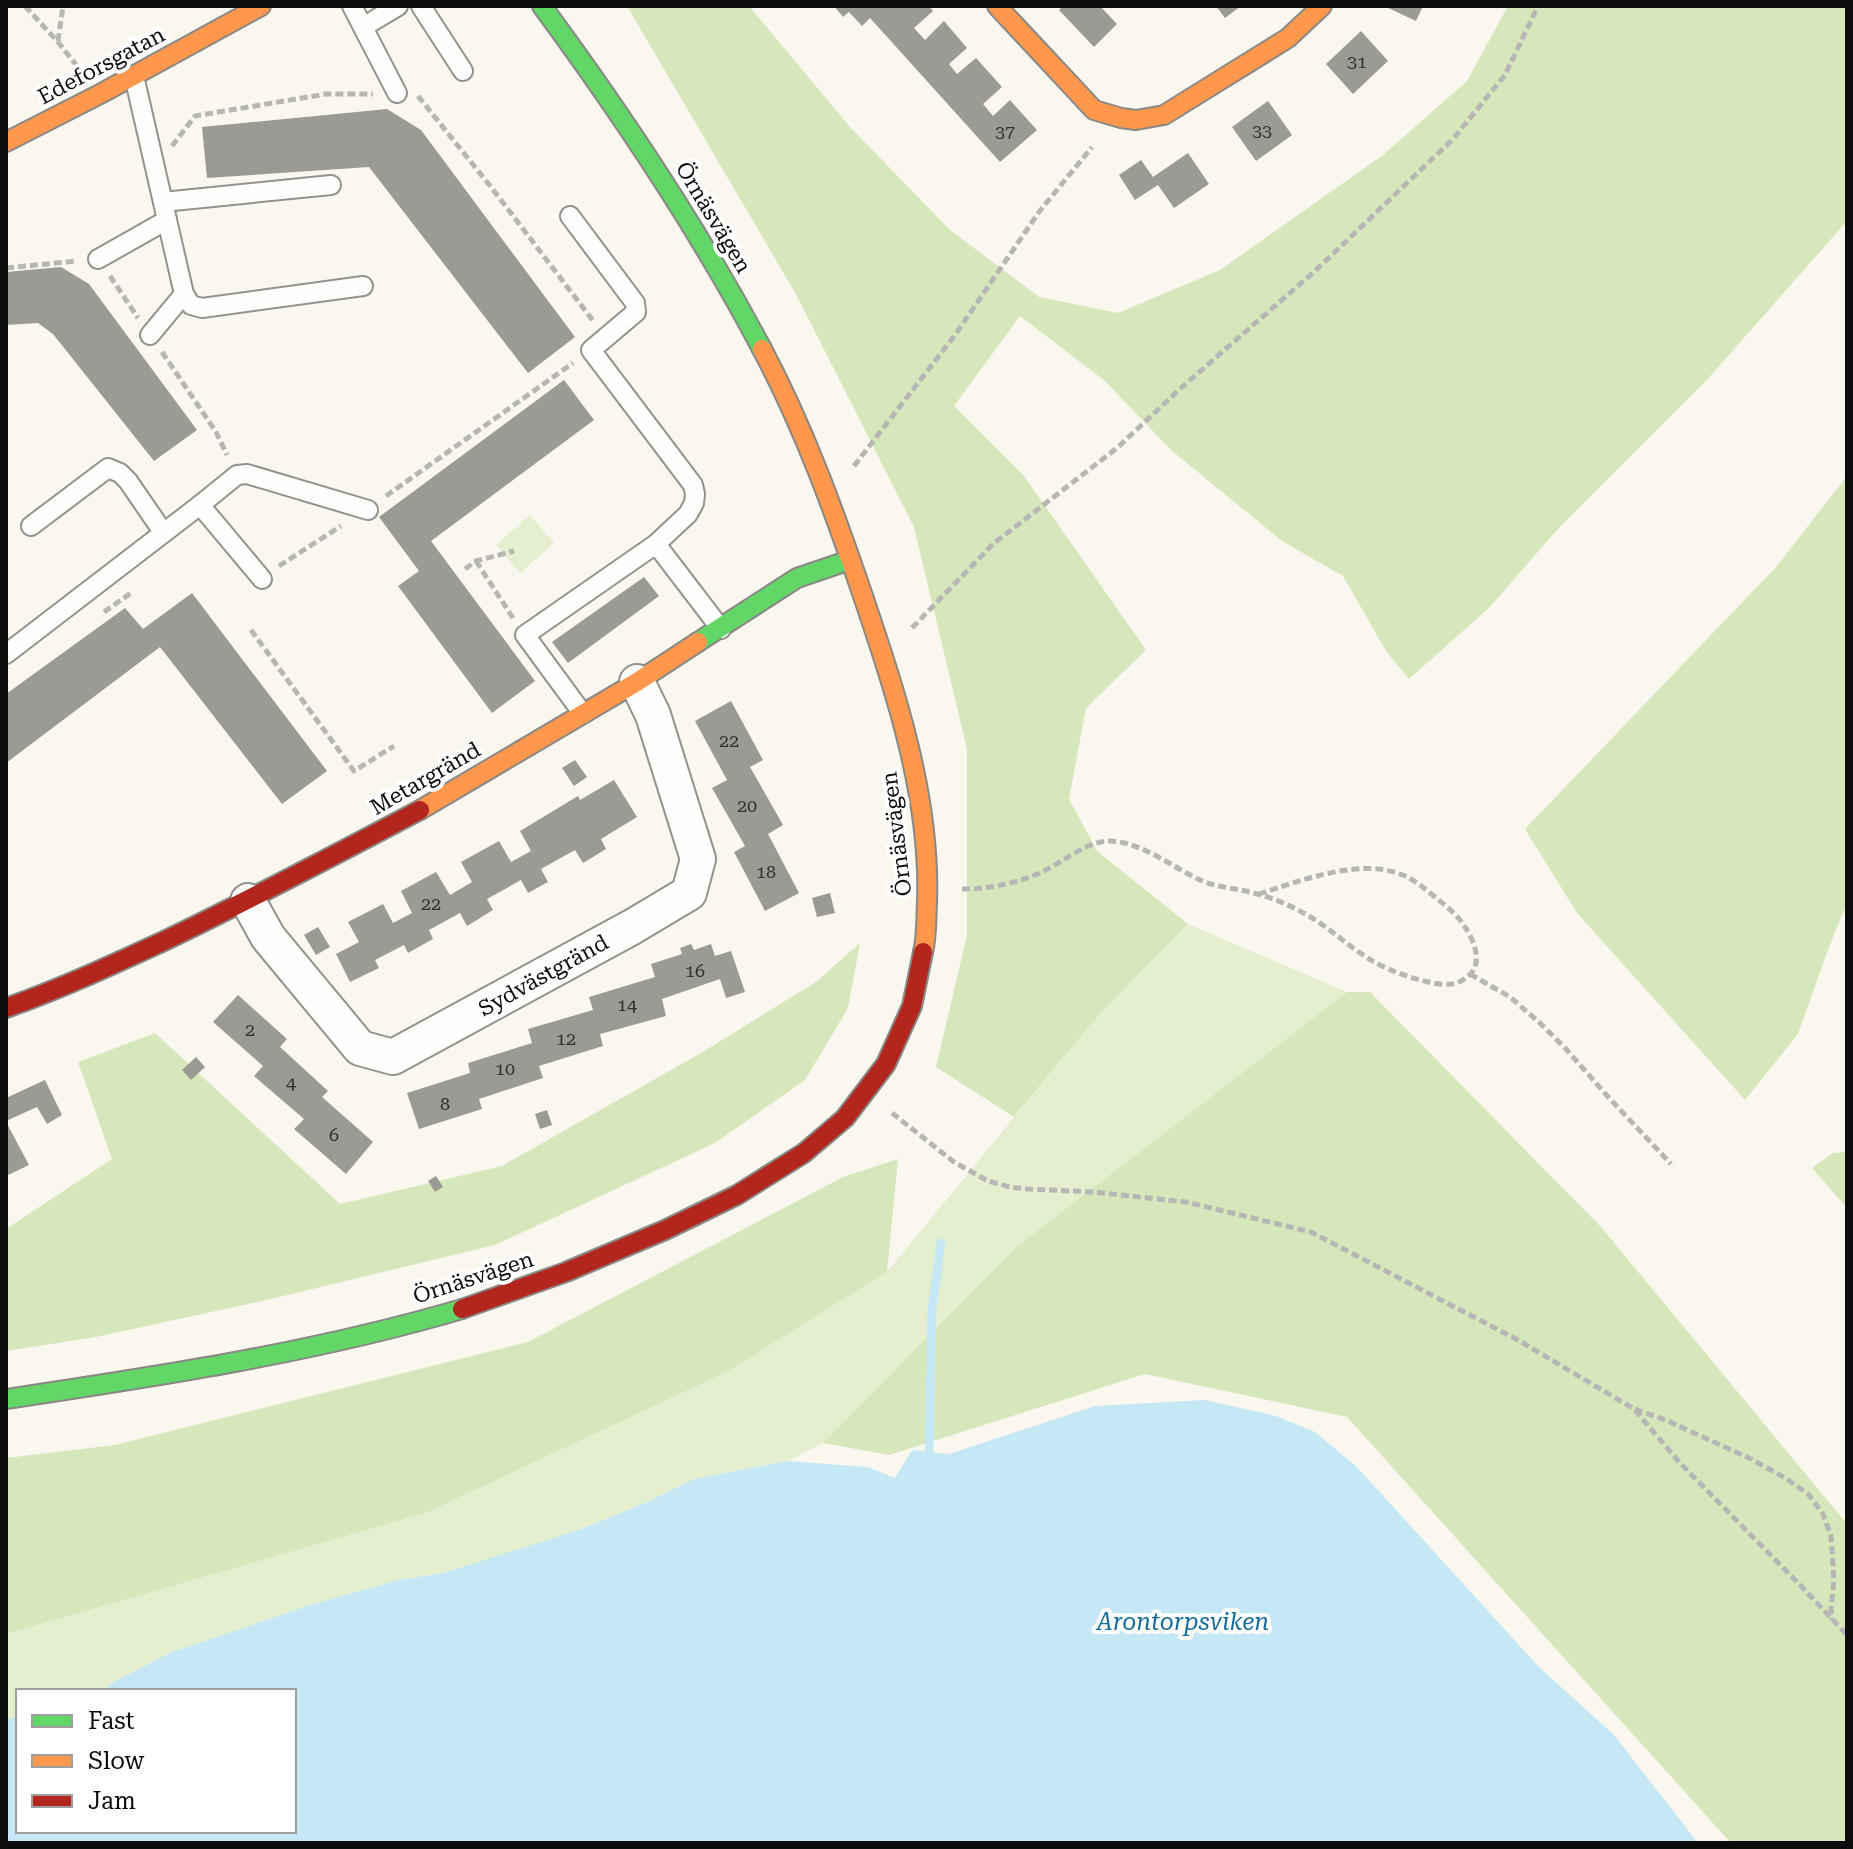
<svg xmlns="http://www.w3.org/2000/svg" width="1853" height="1849" viewBox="0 0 1853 1849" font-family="'Roboto Serif',serif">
<rect width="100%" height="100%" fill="#faf7ef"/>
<!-- green -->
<g fill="#e5efcf">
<polygon points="530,515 554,543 520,573 496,545"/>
<polygon points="1188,924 1347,992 1015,1248 823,1443 788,1461 694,1479 645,1503 581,1529 479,1563 444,1573 398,1580 310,1605 172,1652 115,1681 101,1691 18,1691 18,1717 6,1719 6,1634 426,1513 729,1371 887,1272 1096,1018"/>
</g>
<!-- forest -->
<g fill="#d6e7bc">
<polygon points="627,6 749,6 850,127 950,230 1039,297 1118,313 1220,270 1383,155 1467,81 1508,6 1847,6 1847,221 1705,382 1557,530 1489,608 1409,679 1386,651 1343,576 1282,541 1171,450 1105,381 1020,316 954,406 1024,476 1146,650 1086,708 1069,799 1097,851 1188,924 1096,1018 1014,1117 936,1067 967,935 967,749 914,527 797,296"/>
<polygon points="1847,476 1847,903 1829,947 1798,1034 1745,1100 1577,913 1525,829 1776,567"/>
<polygon points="860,943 848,1008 805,1080 715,1143 495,1245 271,1299 96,1337 6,1351 6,1229 112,1159 78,1062 155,1033 340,1204 502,1166 701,1053 816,982"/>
<polygon points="1347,992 1370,992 1601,1227 1847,1524 1847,1843 1730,1842 1347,1417 1145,1374 889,1455 823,1443 1015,1248"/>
<polygon points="1847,1152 1847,1208 1812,1168 1833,1153"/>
<polygon points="898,1159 887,1272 729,1371 426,1513 6,1634 6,1458 115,1445 528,1342 843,1177"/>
</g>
<!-- water -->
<polygon fill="#c6e8f5" points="1205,1400 1276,1416 1315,1432 1356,1466 1539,1667 1614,1735 1698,1843 6,1843 6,1719 18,1717 18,1831 294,1831 294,1691 101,1691 115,1681 172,1652 310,1605 398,1580 444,1573 581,1529 645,1503 694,1479 788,1461 868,1467 895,1478 912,1450 949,1454 1095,1406"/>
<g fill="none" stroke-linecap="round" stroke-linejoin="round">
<!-- stream -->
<polyline stroke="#c6e8f5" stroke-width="9" points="929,1452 932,1309 941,1243"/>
</g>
<!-- building -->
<g fill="#9c9a95">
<polygon points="834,6 929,6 933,11 914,28 925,40 944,21 967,48 949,64 957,74 976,58 1002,87 983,104 993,116 1010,100 1037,130 1000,162 870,18 862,26 849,12 843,17"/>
<polygon points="1063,6 1100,6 1117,24 1094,47 1059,10"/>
<polygon points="1216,6 1241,6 1225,18"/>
<polygon points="1384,6 1423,6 1416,21"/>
<polygon points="1361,31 1388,61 1353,94 1326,64"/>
<polygon points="1268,101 1292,135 1256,161 1232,127"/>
<polygon points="387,109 421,130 575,337 528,373 369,167 207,178 202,127"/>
<polygon points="1188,153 1209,184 1174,208 1158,185 1135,200 1119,175 1141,160 1153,177"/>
<polygon points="61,267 89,284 197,430 154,461 53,334 38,323 6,325 6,272"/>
<polygon points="564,380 594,420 431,541 535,681 492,713 398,586 419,571 379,517"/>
<polygon points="644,577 659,596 568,663 552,642"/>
<polygon points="192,593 327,771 282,804 160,647 6,763 6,694 125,608 143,629"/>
<polygon points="731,701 763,760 750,767 783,825 768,834 799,893 765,911 734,852 745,846 712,788 727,780 695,721"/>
<polygon points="575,760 587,777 574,786 562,768"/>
<polygon points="614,780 637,817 601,839 606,849 583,863 575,850 541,869 548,882 528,893 521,880 487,899 493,910 467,926 460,913 429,930 433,939 408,953 404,945 375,960 379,968 350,982 336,954 359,942 348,922 383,904 393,923 412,913 401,891 436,872 450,895 472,882 461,862 499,841 511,862 531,851 520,831 578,796 580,800"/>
<polygon points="830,893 835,913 817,917 812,898"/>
<polygon points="318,927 330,947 316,955 304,935"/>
<polygon points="691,944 694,950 711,944 715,956 731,951 745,992 726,998 720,979 662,999 666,1016 600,1034 603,1046 539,1066 543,1078 479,1099 482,1109 419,1129 407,1093 470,1073 468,1063 532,1043 528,1029 593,1010 589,997 655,977 651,964 682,954 680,948"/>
<polygon points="238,995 287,1039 280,1047 328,1091 322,1097 373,1142 346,1174 294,1129 304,1119 254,1076 263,1066 213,1022"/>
<polygon points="196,1057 205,1067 191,1080 182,1070"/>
<polygon points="45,1080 62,1115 47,1124 37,1107 6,1121 6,1098"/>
<polygon points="547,1110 552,1125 540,1129 535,1114"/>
<polygon points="6,1122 29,1165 6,1176"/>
<polygon points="436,1176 443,1187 435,1192 428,1181"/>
</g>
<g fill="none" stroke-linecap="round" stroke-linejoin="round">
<defs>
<g id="lane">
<polyline points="352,6 397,93"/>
<polyline points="421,6 463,71"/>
<polyline points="363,27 398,6"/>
<polyline points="134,76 184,294 191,305 202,308 363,286"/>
<polyline points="163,202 331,185"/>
<polyline points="570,216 635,303 636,312 591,350 693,485 695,494 694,503 688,514 656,544 525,635 583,714"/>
<polyline points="98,259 167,220"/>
<polyline points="150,335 184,294"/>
<polyline points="200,505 237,475 247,474 368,510"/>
<polyline points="31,526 108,468 120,473 128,481 163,532"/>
<polyline points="656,544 721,629"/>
<polyline points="6,654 200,505 262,579"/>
</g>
<polyline id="street" points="248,901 268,937 360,1048 393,1057 632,927 689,893 698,859 653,715 637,682"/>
<g id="fast">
<path d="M542,6C623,116 698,228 762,349"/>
<polyline points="698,642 797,578 850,560"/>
<path d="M6,1399C159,1376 313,1353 462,1309"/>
</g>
<g id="slow">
<polyline points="997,6 1094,110 1121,118 1136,120 1164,115 1288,38 1322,6"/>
<polyline points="6,142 102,93 261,6"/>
<path d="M762,349C804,428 834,511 863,596C896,694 931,798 927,903C926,919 927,936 923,952"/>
<polyline points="420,810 637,682 698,642"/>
</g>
<g id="jam">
<path d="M6,1008C60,989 112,965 164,941C250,900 335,855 420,810"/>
<polyline points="462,1309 566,1272 665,1230 737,1195 804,1153 845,1118 886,1064 912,1006 923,952"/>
</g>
</defs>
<!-- lane casing -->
<use href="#lane" stroke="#93928e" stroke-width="22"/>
<!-- street casing -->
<use href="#street" stroke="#93928e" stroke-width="38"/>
<!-- fast casing -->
<use href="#fast" stroke="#8a8885" stroke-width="22"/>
<!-- slow casing -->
<use href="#slow" stroke="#8a8885" stroke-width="22"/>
<!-- jam casing -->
<use href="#jam" stroke="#8a8885" stroke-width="22"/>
<!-- path -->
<g stroke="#b7b6b5" stroke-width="5" stroke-dasharray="8 4" stroke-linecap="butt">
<polyline points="25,6 58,42 77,66"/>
<polyline points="58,41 63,6"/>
<polyline points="418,96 491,187 594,322"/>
<polyline points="172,146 195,116 326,94 373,94"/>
<polyline points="6,268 77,261"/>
<polyline points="110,276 138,318"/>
<polyline points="162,352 216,432 227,455"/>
<polyline points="854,466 955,335 1039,212 1092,147"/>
<polyline points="386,496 573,363"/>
<polyline points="476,561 513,618"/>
<polyline points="279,566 341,526"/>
<polyline points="465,569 476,561 514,551"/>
<polyline points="104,612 131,593"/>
<polyline points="912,628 993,544 1117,448 1181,388 1315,271 1453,139 1505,75 1538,6"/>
<polyline points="251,630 354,771 394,746"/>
<path d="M962,889C990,889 1019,883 1044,871C1065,861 1086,841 1110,841C1141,842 1171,866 1198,879C1216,888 1238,888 1257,894C1273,898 1292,906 1307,915C1330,928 1349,947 1371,960C1388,971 1433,987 1452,984C1460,983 1467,978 1472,972C1482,959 1473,939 1465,927C1458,915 1446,906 1435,897C1424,888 1414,879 1400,874C1359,858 1299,881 1259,894"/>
<polyline points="1470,974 1510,997 1541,1024 1566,1049 1611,1100 1671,1164"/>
<polyline points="892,1113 954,1162 988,1181 1010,1187 1027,1189 1093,1192 1186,1202 1311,1232 1518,1340 1634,1409 1680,1463 1801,1586 1847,1635"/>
<polyline points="1635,1409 1668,1421 1751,1459 1787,1479 1809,1495 1823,1514 1831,1536 1834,1580 1831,1608 1832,1620"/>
</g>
<!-- lane -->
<use href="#lane" stroke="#fefefd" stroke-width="18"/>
<!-- street -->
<use href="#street" stroke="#fefefd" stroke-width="34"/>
<!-- fast -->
<use href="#fast" stroke="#63d668" stroke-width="18"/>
<!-- slow -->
<use href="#slow" stroke="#ff974d" stroke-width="18"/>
<!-- jam -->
<use href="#jam" stroke="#b3261e" stroke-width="18"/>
</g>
<g text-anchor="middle" stroke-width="8" stroke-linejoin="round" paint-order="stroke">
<!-- number labels -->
<g font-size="18" fill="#30302e">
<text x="1357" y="68">31</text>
<text x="1262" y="137">33</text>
<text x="1005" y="138">37</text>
<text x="729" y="747">22</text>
<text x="747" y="812">20</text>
<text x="766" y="878">18</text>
<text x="431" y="910">22</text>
<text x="695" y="977">16</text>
<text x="627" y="1011">14</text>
<text x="250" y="1036">2</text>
<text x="566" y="1045">12</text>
<text x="505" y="1075">10</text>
<text x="291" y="1089">4</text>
<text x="445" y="1110">8</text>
<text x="334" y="1141">6</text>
</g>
<!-- street labels -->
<g font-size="22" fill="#0c0c0c" stroke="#fff">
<text transform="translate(101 65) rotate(-28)" y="8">Edeforsgatan</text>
<text transform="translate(714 217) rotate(59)" y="8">Örnäsvägen</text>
<text transform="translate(425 778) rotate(-30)" y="8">Metargränd</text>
<text transform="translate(896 834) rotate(-97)" y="8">Örnäsvägen</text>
<text transform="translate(543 975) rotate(-29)" y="8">Sydvästgränd</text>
<text transform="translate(473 1277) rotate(-18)" y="8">Örnäsvägen</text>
</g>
<!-- water labels -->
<g font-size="24" font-style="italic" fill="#146b9e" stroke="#fff">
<text x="1183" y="1630">Arontorpsviken</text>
</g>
</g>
<!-- border -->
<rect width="1853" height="1849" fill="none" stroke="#0c0c0c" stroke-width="16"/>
<!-- legend -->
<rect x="16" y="1689" width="280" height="144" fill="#ffffff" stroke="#9e9e9e" stroke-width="2"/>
<rect x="32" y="1715" width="40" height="12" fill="#63d668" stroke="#9e9e9e" stroke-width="2"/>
<text x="88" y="1729" font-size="24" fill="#0c0c0c">Fast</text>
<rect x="32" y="1755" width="40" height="12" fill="#ff974d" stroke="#9e9e9e" stroke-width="2"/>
<text x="88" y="1769" font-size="24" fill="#0c0c0c">Slow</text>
<rect x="32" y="1795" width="40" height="12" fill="#b3261e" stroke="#9e9e9e" stroke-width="2"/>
<text x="88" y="1809" font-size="24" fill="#0c0c0c">Jam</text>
</svg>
